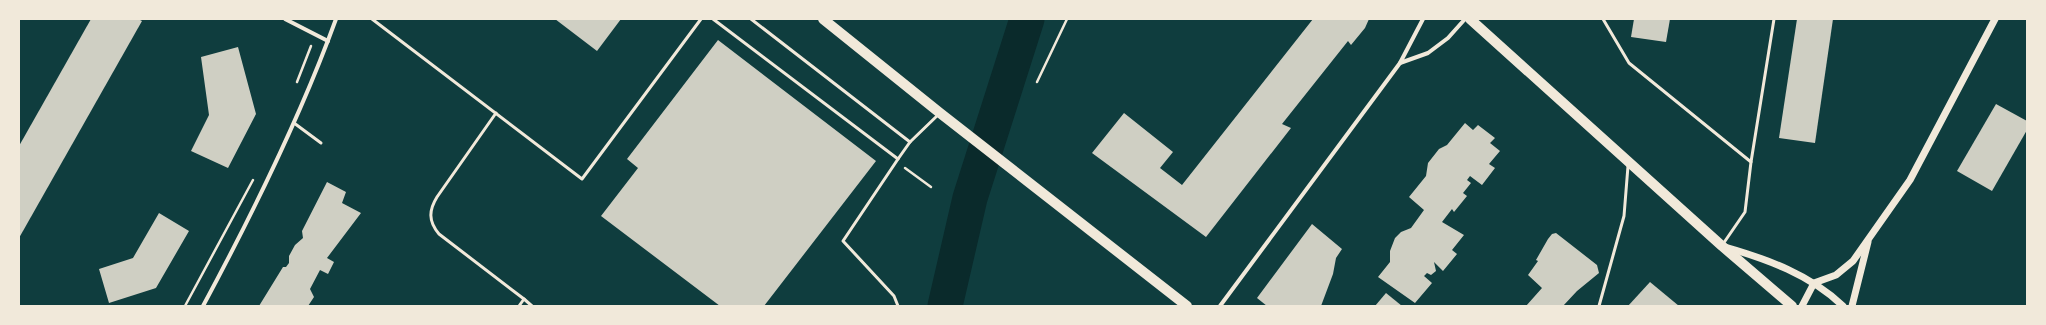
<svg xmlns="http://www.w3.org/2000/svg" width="2046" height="325" viewBox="0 0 2046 325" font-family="'Roboto Condensed',sans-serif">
<rect width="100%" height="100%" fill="#0f3d3e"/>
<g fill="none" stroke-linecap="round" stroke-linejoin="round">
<!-- river -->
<polyline stroke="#0a2a2b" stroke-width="35" points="945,306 970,198 1027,19"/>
</g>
<!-- building -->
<g fill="#cfcfc3">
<polygon points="91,19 138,19 142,21 19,238 19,146"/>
<polygon points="555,19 621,19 597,51"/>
<polygon points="1313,19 1369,19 1365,28 1351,45 1348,41 1282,124 1291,128 1206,237 1092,153 1124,113 1173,152 1160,168 1182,185"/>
<polygon points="1634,19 1670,19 1666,42 1631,37"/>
<polygon points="1797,19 1833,19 1815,143 1779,138"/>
<polygon points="718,40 876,161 764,306 720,306 601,216 638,168 627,159"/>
<polygon points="238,47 256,114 228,168 191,151 209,115 201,57"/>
<polygon points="1996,104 2027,121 2027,130 1992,191 1957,171"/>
<polygon points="1465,123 1473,130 1478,125 1495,138 1490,143 1500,151 1489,164 1495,168 1482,185 1470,176 1467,180 1471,183 1463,193 1467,196 1454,212 1452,209 1442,222 1464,235 1452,250 1457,254 1443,271 1434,262 1436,271 1431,275 1427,273 1424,276 1432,283 1415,303 1378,277 1390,262 1390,251 1395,238 1401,232 1411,228 1424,210 1409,197 1426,176 1428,163 1439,149 1447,145"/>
<polygon points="327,182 346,192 342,203 361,213 327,258 334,262 328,274 320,270 310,289 314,297 308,306 259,306 283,267 286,267 289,263 289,256 295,245 303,238 302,231"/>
<polygon points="159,213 189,231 156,288 109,303 99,269 133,258"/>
<polygon points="1312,224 1342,249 1336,258 1333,274 1321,306 1267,306 1257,298"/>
<polygon points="1556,233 1597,265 1599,273 1577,291 1563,306 1526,306 1542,288 1528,275 1538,261 1536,260 1548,239 1552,234"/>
<polygon points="1650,282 1679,306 1628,306"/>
<polygon points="1386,293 1402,306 1375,306"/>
</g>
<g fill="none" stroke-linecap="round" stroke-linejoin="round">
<!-- path -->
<g stroke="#f1e9da" stroke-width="2.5">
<polyline points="297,82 311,46"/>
<polyline points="1037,82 1067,19"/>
<polyline points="905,168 931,187"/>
<polyline points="185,306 253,180"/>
</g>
<!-- service -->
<g stroke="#f1e9da" stroke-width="3">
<polyline points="372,19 582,179 701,19"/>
<polyline points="713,19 898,159 843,241 894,296 898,306"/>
<polyline points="751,19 910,142"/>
<polyline points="1603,19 1629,63 1751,162 1745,212 1723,244"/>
<path d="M496,113L437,197C429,210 428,221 439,234L524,299"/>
<polyline points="294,123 321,143"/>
<polyline points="898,159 910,142 939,114"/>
<polyline points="1751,162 1774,19"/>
<polyline points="519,306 524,299 532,306"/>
<polyline points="1599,306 1624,216 1628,166"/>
</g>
<!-- minor -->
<g stroke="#f1e9da" stroke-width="4">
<polyline points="285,19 328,41"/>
<polyline points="1400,63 1428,53 1448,38 1465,19"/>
<path d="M203,306C253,213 300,118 336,19"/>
<polyline points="1220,306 1400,63 1423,19"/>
</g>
<!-- tertiary -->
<g stroke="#f1e9da" stroke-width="7">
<path d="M1725,247C1767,259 1811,275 1843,306"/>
<polyline points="1802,306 1814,283 1836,275 1853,261 1910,180 1995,19"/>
<polyline points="1852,306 1868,242"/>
</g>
<!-- primary -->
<g stroke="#f1e9da" stroke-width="10">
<polyline points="823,19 940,113 1187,306"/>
<polyline points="1470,19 1722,246 1792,306"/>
</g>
</g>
<!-- border -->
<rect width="2046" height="325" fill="none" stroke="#f1e9da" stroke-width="40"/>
</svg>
